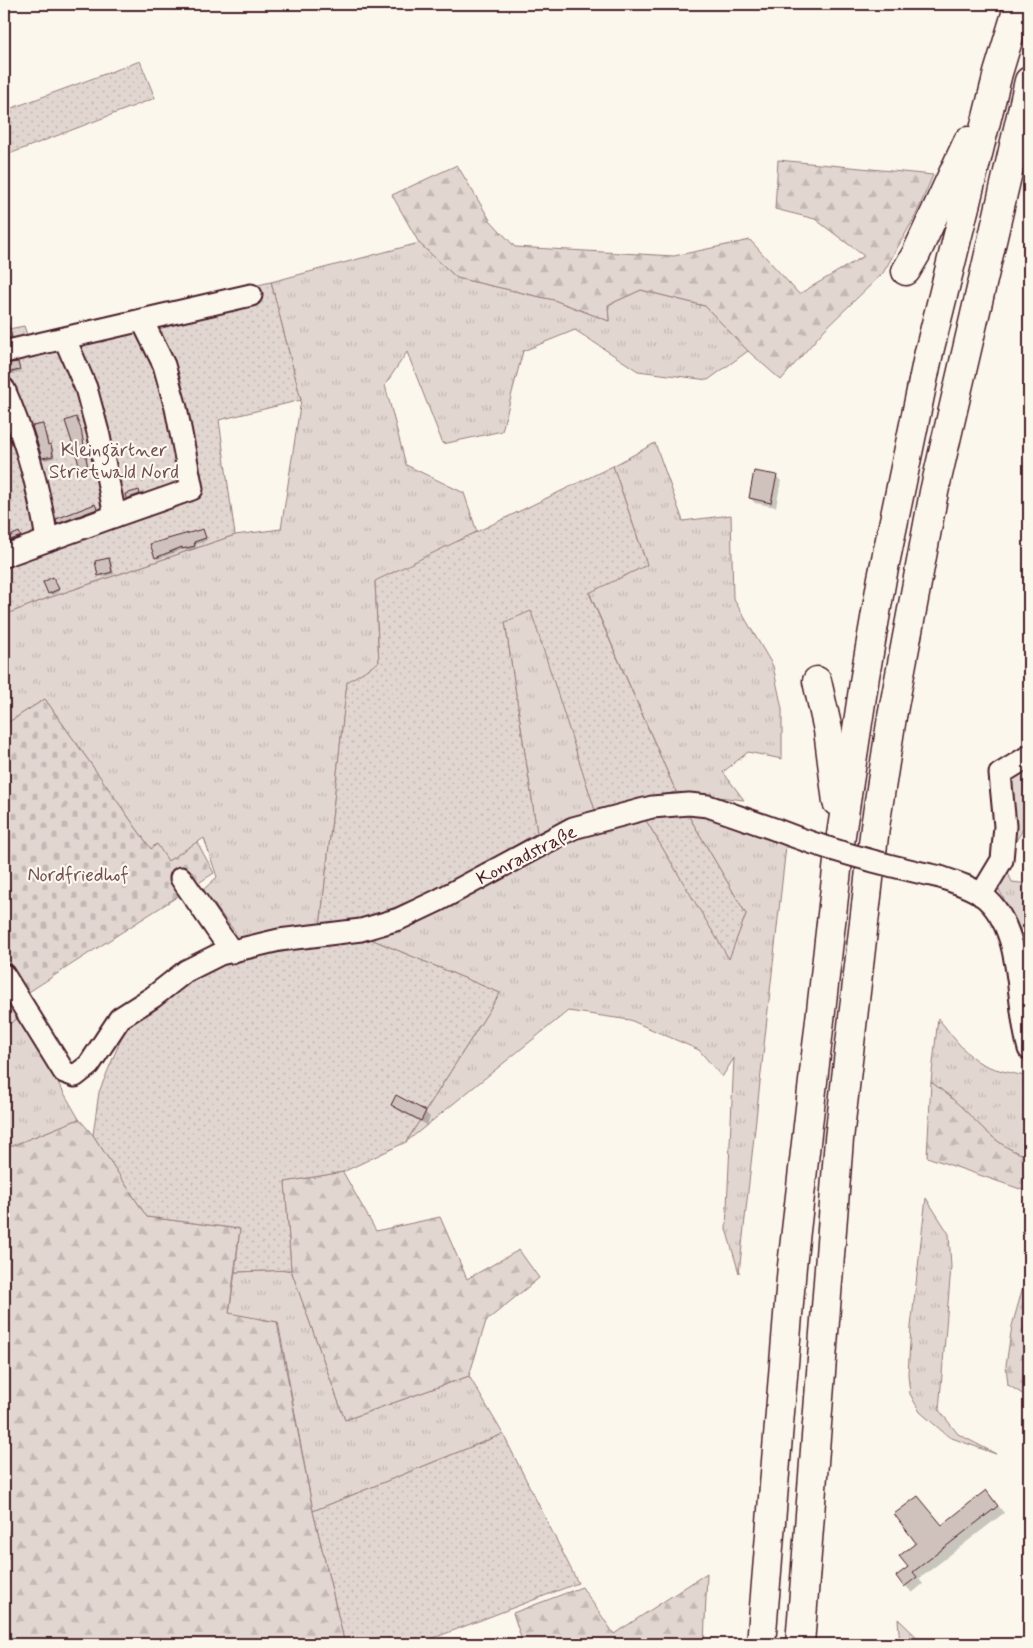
<svg xmlns="http://www.w3.org/2000/svg" width="1033" height="1648" viewBox="0 0 1033 1648" font-family="Mynerve,sans-serif">
<defs>
<pattern id="grass-tufts" width="24" height="20" patternUnits="userSpaceOnUse" patternTransform="scale(1.25)"><rect width="24" height="20" fill="#e2d7d0"/><path d="M3 7l-1-3M5 7V3M7 7l1-3M15 17l-1-3M17 17v-4M19 17l1-3" fill="none" stroke="#c3b8b3"/></pattern>
<pattern id="forest-firs" width="22" height="20" patternUnits="userSpaceOnUse" patternTransform="scale(1.25)"><rect width="22" height="20" fill="#e2d7d0"/><path d="M5 1l3.5 6h-7zM16 11l3.5 6h-7z" fill="#c3b8b3"/></pattern>
<pattern id="cemetery-stones" width="16" height="16" patternUnits="userSpaceOnUse" patternTransform="scale(1.25)"><rect width="16" height="16" fill="#e2d7d0"/><path d="M2 7V4a2 2 0 0 1 4 0v3zM10 15v-3a2 2 0 0 1 4 0v3z" fill="#c3b8b3"/></pattern>
<pattern id="garden-dots" width="8" height="8" patternUnits="userSpaceOnUse" patternTransform="scale(1.25)"><rect width="8" height="8" fill="#e2d7d0"/><path d="M2 2h.1M6 6h.1" fill="none" stroke="#c3b8b3" stroke-width="1.8" stroke-linecap="round"/></pattern>
</defs>
<rect width="100%" height="100%" fill="#fbf7ec"/>
<filter id="ink" filterUnits="userSpaceOnUse"><feTurbulence type="fractalNoise" baseFrequency=".02" numOctaves="2"/><feDisplacementMap in="SourceGraphic" scale="10" xChannelSelector="R" yChannelSelector="G"/><feConvolveMatrix kernelMatrix="1 2 1 2 8 2 1 2 1" color-interpolation-filters="sRGB"/></filter>
<g filter="url(#ink)">
<!-- grass -->
<g fill="url(#grass-tufts)" stroke="#967b7e">
<polygon points="419,243 457,278 554,300 609,321 608,305 641,290 705,306 748,351 708,380 638,371 575,330 523,351 502,431 443,444 407,352 385,385 406,465 464,493 477,532 375,582 379,663 347,683 320,928 304,928 239,937 203,890 217,877 204,838 168,861 156,844 151,849 45,699 4,725 4,615 48,598 235,535 281,529 301,400 271,282"/>
<polygon points="655,443 683,521 731,515 733,598 773,666 782,709 782,759 748,752 723,772 744,800 676,792 589,592 647,565 613,466"/>
<polygon points="532,610 595,810 563,821 537,833 505,622"/>
<polygon points="1029,764 1029,813 1021,833 1010,850 1009,777"/>
<polygon points="687,813 708,815 786,846 739,1273 726,1229 734,1058 722,1077 699,1050 630,1020 568,1011 406,1142 500,993 368,938 575,834 644,817 729,958 746,914"/>
<polygon points="1005,866 1012,882 1029,884 1029,962 1021,931 996,884"/>
<polygon points="20,1017 79,1119 4,1149 4,1027"/>
<path d="M938,1018C950,1033 961,1049 977,1061C991,1070 1013,1073 1029,1077V1156C999,1150 980,1124 958,1104C950,1096 940,1089 931,1082Z"/>
<polygon points="926,1198 949,1234 951,1267 939,1410 958,1434 996,1454 949,1437 920,1412 910,1394 908,1374 911,1327"/>
<polygon points="291,1270 345,1420 469,1376 503,1434 313,1511 278,1322 229,1314 235,1272"/>
</g>
<!-- forest -->
<g fill="url(#forest-firs)" stroke="#967b7e">
<polygon points="778,160 933,175 916,215 883,273 824,330 781,380 748,351 705,306 641,290 608,305 609,321 554,300 457,278 419,243 392,195 457,165 490,220 515,247 674,256 750,240 799,294 864,256 815,219 775,209"/>
<polygon points="4,996 20,1017 4,1027"/>
<path d="M931,1082C940,1089 950,1096 958,1104C980,1124 999,1150 1029,1156V1196L1026,1191L927,1157Z"/>
<polygon points="79,1119 93,1135 147,1217 240,1229 229,1313 277,1322 313,1511 345,1644 4,1644 4,1149"/>
<polygon points="343,1172 376,1231 440,1217 467,1279 519,1250 539,1278 486,1321 469,1376 345,1420 291,1270 285,1182"/>
<polygon points="1029,1266 1029,1398 1008,1385 1006,1365 1012,1326"/>
<polygon points="707,1573 704,1644 523,1644 513,1613 582,1587 614,1634"/>
<polygon points="898,1619 924,1644 900,1644"/>
</g>
<!-- cemetery -->
<polygon fill="url(#cemetery-stones)" stroke="#967b7e" points="45,699 151,849 157,844 168,861 197,842 214,873 24,995 4,964 4,725"/>
<!-- garden -->
<g fill="url(#garden-dots)" stroke="#967b7e">
<polygon points="140,61 155,98 4,156 4,111"/>
<polygon points="271,282 301,400 219,420 235,535 48,598 4,615 4,330 24,326 28,338"/>
<polygon points="613,466 647,565 589,593 676,792 595,810 531,611 505,622 537,833 438,889 362,921 320,928 347,682 379,662 375,581"/>
<polygon points="687,813 746,914 729,959 644,817"/>
<polygon points="368,938 500,993 406,1142 343,1172 285,1182 291,1270 235,1272 240,1229 147,1217 93,1135 99,1092 125,1029 211,966 346,939"/>
<polygon points="503,1434 578,1583 418,1644 345,1644 313,1511"/>
</g>
<!-- shadow -->
<g fill="#0003">
<polygon points="10,334 13,339 4,341 4,336"/>
<polygon points="17,363 21,372 12,374 8,365"/>
<polygon points="76,418 82,433 89,470 84,471 82,469"/>
<polygon points="43,425 45,428 49,446 53,448 55,458 45,460 43,458"/>
<polygon points="4,439 6,440 9,470 4,471"/>
<polygon points="776,476 781,481 776,507 755,503 750,498"/>
<polygon points="139,492 141,496 129,500 127,498"/>
<polygon points="95,506 98,511 60,525 58,523"/>
<polygon points="203,531 207,540 195,545 196,548 186,551 184,549 158,559 156,557"/>
<polygon points="19,533 23,539 8,544 6,542 5,539"/>
<polygon points="109,559 111,561 114,574 102,577 100,575"/>
<polygon points="53,578 60,591 52,595 49,593"/>
<polygon points="396,1097 425,1112 430,1117 427,1125 398,1110 393,1105"/>
<polygon points="918,1497 942,1526 992,1498 1004,1513 919,1579 923,1584 912,1593 898,1577 910,1567 918,1543"/>
</g>
<!-- building -->
<g fill="#cfc2bc" stroke="#4a1f2b">
<polygon points="4,323 8,323 12,337 4,339"/>
<polygon points="18,362 20,370 6,373 4,364"/>
<polygon points="76,417 81,429 88,468 81,470 65,421"/>
<polygon points="43,424 48,445 51,444 53,456 42,458 32,426"/>
<polygon points="754,471 777,475 771,503 749,498"/>
<polygon points="139,490 140,494 126,499 125,494"/>
<polygon points="95,504 97,509 57,524 56,519"/>
<polygon points="203,529 206,538 194,542 195,546 182,549 182,547 155,558 150,544"/>
<polygon points="19,532 21,536 5,542 4,539"/>
<polygon points="109,558 112,572 98,576 95,561"/>
<polygon points="53,577 59,589 48,594 43,582"/>
<polygon points="396,1095 426,1111 421,1121 391,1105"/>
<polygon points="986,1490 998,1506 913,1572 917,1577 904,1587 896,1576 908,1567 899,1556 916,1543 894,1514 918,1496 942,1525"/>
</g>
<g fill="none" stroke-linecap="round" stroke-linejoin="round">
<defs>
<g id="minor">
<polyline points="142,320 251,295"/>
<polyline points="4,352 142,320 164,365 176,408 192,489 115,516 99,436 86,388 65,339"/>
<path d="M4,389C25,437 39,488 47,540"/>
<polyline points="4,556 115,516"/>
<path d="M940,877C954,882 970,886 982,895C1025,928 1015,1002 1029,1049"/>
<polyline points="181,878 232,952"/>
<polyline points="981,895 1002,860 1005,826 1000,774 1029,756"/>
<polyline points="4,975 64,1072 75,1076 89,1065 120,1018 153,997 186,971 220,954 279,940 361,930 399,919 437,901 573,828 652,807 689,804 708,806 777,830"/>
</g>
<g id="highway">
<polyline points="906,271 916,254 968,141"/>
<polyline points="817,681 828,730 837,802"/>
<polyline points="761,1644 792,1266 841,835 865,676 882,578 929,352 998,73 1019,4"/>
<polyline points="800,1644 839,1139 875,827 892,717 934,492 1029,81"/>
</g>
</defs>
<!-- minor casing -->
<use href="#minor" stroke="#4a1f2b" stroke-width="25"/>
<!-- highway casing -->
<use href="#highway" stroke="#4a1f2b" stroke-width="31"/>
<!-- minor -->
<use href="#minor" stroke="#fbf7ec" stroke-width="21"/>
<!-- highway -->
<use href="#highway" stroke="#fbf7ec" stroke-width="28"/>
<defs>
<path id="minor-bridge" d="M777,830C830,851 884,865 940,877"/>
</defs>
<!-- minor-bridge casing -->
<use href="#minor-bridge" stroke="#4a1f2b" stroke-width="25" stroke-linecap="butt"/>
<!-- minor-bridge -->
<use href="#minor-bridge" stroke="#fbf7ec" stroke-width="21"/>
</g>
</g>
<g text-anchor="middle" stroke-width="4.5" stroke-linejoin="round" paint-order="stroke">
<!-- park labels -->
<g font-size="19" fill="#704d54" stroke="#fbf7ec">
<text x="114" y="456">Kleingärtner<tspan x="114" dy="22">Strietwald Nord</tspan></text>
<text x="78" y="881">Nordfriedhof</text>
</g>
<!-- street labels -->
<g font-size="19" fill="#4a1f2b" stroke="#fbf7ec">
<text transform="translate(526 854) rotate(-27)" y="7">Konradstraße</text>
</g>
</g>
<!-- margin -->
<rect width="1033" height="1648" fill="none" stroke="#fbf7ec" stroke-width="20"/>
<rect x="10" y="10" width="1013" height="1628" fill="none" stroke="#4a1f2b" stroke-width="2" filter="url(#ink)"/>
</svg>
